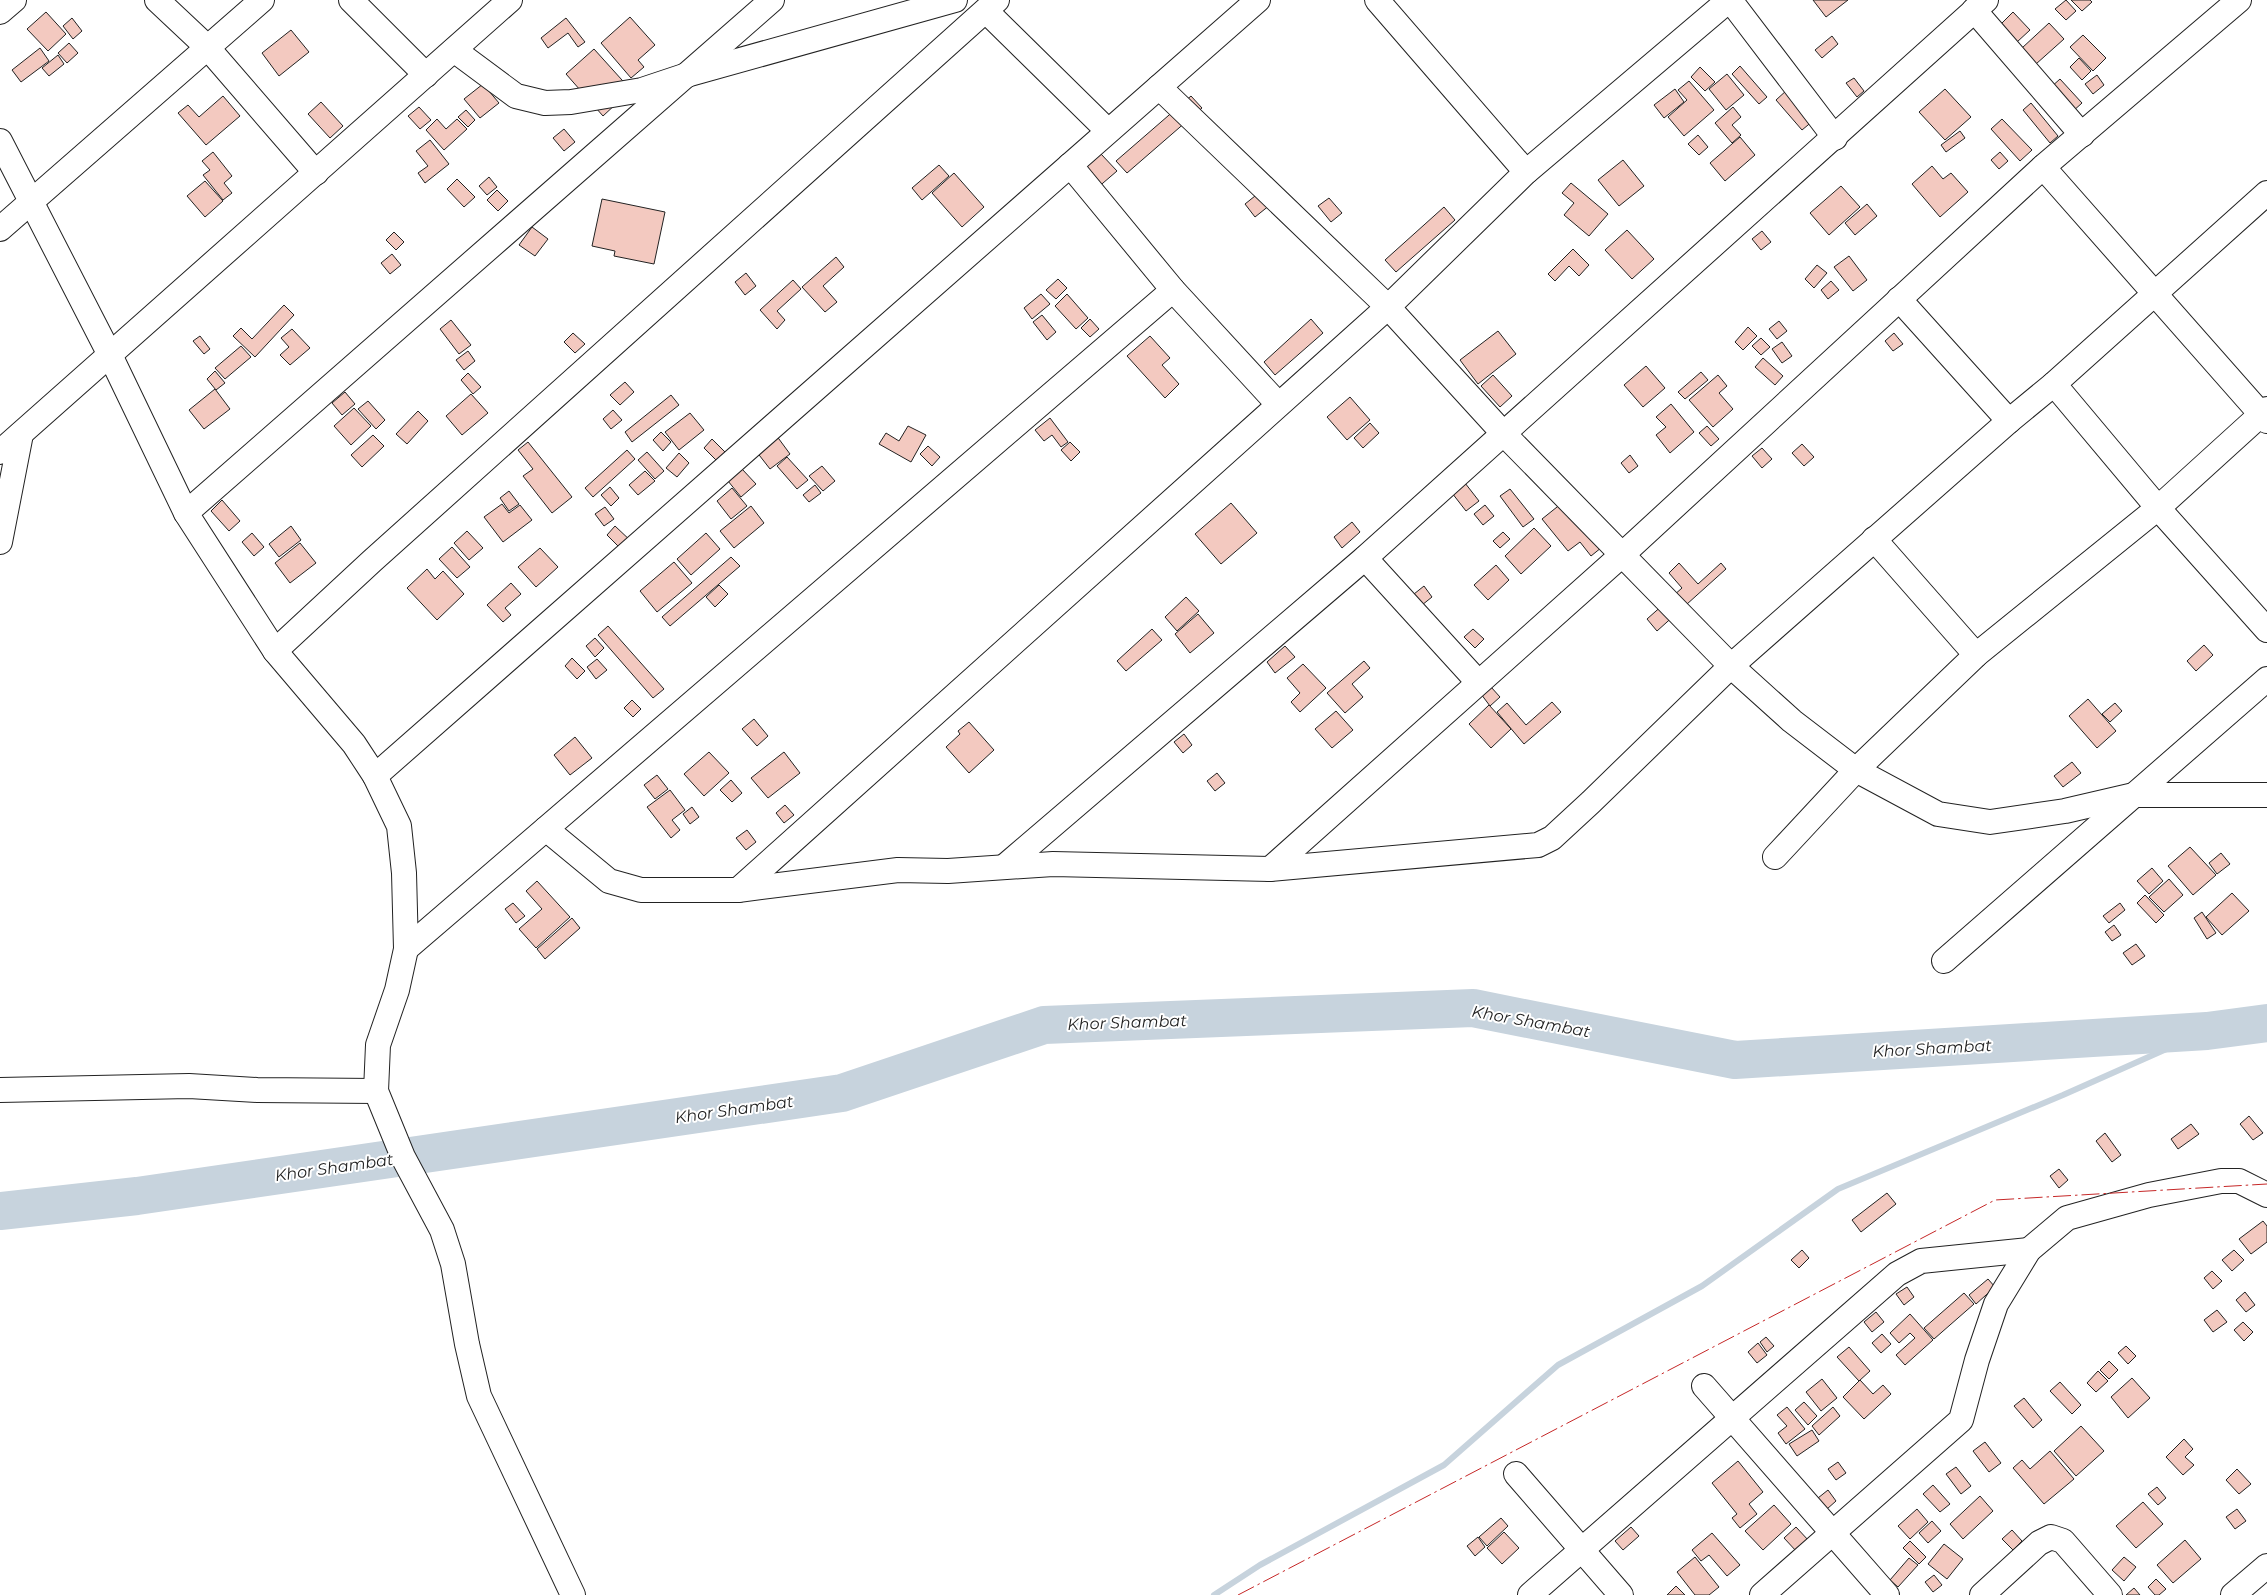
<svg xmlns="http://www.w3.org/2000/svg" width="2267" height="1595" viewBox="0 0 2267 1595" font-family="Montserrat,sans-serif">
<rect width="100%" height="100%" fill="#fff"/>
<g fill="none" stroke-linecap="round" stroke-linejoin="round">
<!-- stream -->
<polyline stroke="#c7d3dd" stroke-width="6" points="1214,1595 1260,1565 1444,1465 1558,1365 1702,1286 1838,1189 2063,1095 2207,1031"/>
<!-- river -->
<polyline stroke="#c7d3dd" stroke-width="38" points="0,1211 137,1196 842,1093 1044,1025 1473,1008 1735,1060 2207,1031 2267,1023"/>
</g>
<!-- building -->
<g fill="#f3c9c0" stroke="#222">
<polygon points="1813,0 1848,0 1826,17"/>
<polygon points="2066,0 2076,11 2066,20 2055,9"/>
<polygon points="2071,0 2090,0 2092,2 2082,11"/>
<polygon points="46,12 66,34 48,51 27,29"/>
<polygon points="2013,12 2030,30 2017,42 2001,24"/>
<polygon points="630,17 655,45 638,60 644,67 631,78 601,43"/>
<polygon points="72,18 82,31 73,39 63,26"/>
<polygon points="566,18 585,42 578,47 568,33 548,48 541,38"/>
<polygon points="2049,23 2064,39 2036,64 2022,48"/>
<polygon points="291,30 309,52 279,76 262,53"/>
<polygon points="2083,35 2106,58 2093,71 2070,47"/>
<polygon points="1832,36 1838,44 1822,58 1815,50"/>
<polygon points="69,43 78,53 67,63 58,53"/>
<polygon points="40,48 49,61 21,82 12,70"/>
<polygon points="594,49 631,90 603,116 566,74"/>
<polygon points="58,55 64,64 49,76 42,68"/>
<polygon points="2079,58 2091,71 2082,80 2070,67"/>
<polygon points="1740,66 1767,97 1759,104 1732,74"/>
<polygon points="1700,67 1715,82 1705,91 1691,77"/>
<polygon points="1727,74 1744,95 1726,110 1709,89"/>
<polygon points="2097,75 2104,85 2093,94 2085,84"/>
<polygon points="1854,78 1864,91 1857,97 1846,83"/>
<polygon points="2060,79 2082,103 2072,112 2050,88"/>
<polygon points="1689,81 1714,110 1684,136 1668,117 1687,100 1678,90"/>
<polygon points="483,84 499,103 480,118 464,99"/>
<polygon points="1675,89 1684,102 1664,118 1654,105"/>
<polygon points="1945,89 1971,117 1945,140 1919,112"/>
<polygon points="1787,90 1814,120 1802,130 1776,100"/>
<polygon points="223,96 240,116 206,145 178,113 188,105 199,117"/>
<polygon points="1191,96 1202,108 1127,173 1116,161"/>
<polygon points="321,102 343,126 330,138 308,114"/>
<polygon points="2031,103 2058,136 2050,143 2023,110"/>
<polygon points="419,107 431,120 420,129 408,116"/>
<polygon points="1733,107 1741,117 1732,125 1741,135 1732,143 1715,123"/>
<polygon points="466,110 475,120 468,127 458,117"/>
<polygon points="437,119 446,129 457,119 467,129 444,150 426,130"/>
<polygon points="2002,119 2032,150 2020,161 1991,129"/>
<polygon points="564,129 575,142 564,151 553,138"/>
<polygon points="1960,131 1965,138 1946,152 1941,145"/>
<polygon points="1698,135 1708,147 1699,155 1688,144"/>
<polygon points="1740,137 1755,155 1725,181 1710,163"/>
<polygon points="430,140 449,164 425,183 418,173 428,166 416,151"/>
<polygon points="213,152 232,176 224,183 232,193 223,200 203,175 210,170 202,161"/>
<polygon points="2000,152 2008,161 1999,169 1991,160"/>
<polygon points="1101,154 1117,171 1096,189 1081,172"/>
<polygon points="1623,160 1644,186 1619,206 1598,180"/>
<polygon points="939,165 949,176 922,200 912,188"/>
<polygon points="1932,166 1943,179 1951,173 1968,192 1940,217 1912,184"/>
<polygon points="954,173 984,207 962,227 932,193"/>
<polygon points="489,177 497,187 487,195 479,186"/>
<polygon points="457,179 475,197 464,207 447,189"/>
<polygon points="205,181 223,201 205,217 187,196"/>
<polygon points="1571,183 1608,214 1589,236 1564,215 1574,203 1562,193"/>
<polygon points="1841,186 1860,207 1829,235 1810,213"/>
<polygon points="1265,188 1275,201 1255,217 1245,204"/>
<polygon points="497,190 508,201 498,211 487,200"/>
<polygon points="1329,198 1342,213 1331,222 1318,206"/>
<polygon points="602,199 665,212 654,264 614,256 615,251 592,246"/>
<polygon points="1867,204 1877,216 1855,235 1845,223"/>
<polygon points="1444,207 1455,220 1396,272 1385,260"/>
<polygon points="532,227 548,239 535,256 519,245"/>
<polygon points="1627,230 1654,259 1632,279 1605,250"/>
<polygon points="1762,231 1771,242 1761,250 1752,239"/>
<polygon points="394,232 404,242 396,250 386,240"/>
<polygon points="1573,249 1589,265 1579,276 1569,266 1555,281 1548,274"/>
<polygon points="392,254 401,265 390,274 381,263"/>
<polygon points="1849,256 1867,280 1853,291 1834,267"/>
<polygon points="836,257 844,267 823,286 837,302 825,312 802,287"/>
<polygon points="1817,265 1827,273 1814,288 1805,279"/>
<polygon points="746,273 756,286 745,295 735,282"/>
<polygon points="1058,279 1067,288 1056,299 1046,290"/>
<polygon points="793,280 801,289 777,311 785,320 777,329 760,310"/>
<polygon points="1831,281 1839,290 1828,299 1821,290"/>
<polygon points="1041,294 1050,304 1032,319 1024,308"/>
<polygon points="1067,294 1088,318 1076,329 1055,306"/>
<polygon points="284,305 294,315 255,357 233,336 241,328 252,339"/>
<polygon points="1042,315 1056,332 1047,340 1033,322"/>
<polygon points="1090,319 1099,329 1090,337 1081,328"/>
<polygon points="1311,319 1323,333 1275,375 1264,362"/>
<polygon points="451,320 471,345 459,354 440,329"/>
<polygon points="1779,321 1787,331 1777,339 1769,329"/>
<polygon points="1748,327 1757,336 1743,350 1735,342"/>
<polygon points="292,329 310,348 290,365 280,355 289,347 281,338"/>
<polygon points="1498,331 1516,354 1478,384 1460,360"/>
<polygon points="573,333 585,344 575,353 564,342"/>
<polygon points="1894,333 1903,344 1893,351 1885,341"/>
<polygon points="200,336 210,349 204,354 193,341"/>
<polygon points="1150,336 1170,358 1162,365 1179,384 1165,398 1127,356"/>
<polygon points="1761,338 1770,347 1761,355 1752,346"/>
<polygon points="1782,342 1792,356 1782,363 1772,349"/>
<polygon points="241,346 251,357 225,379 215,368"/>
<polygon points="468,351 475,361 464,370 456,360"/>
<polygon points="1763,358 1783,376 1775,385 1755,367"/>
<polygon points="1646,366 1665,388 1643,407 1624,385"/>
<polygon points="215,371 225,383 216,390 207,379"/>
<polygon points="1701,372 1708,380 1685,399 1678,392"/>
<polygon points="468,373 481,387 473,394 461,380"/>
<polygon points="1493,375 1512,396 1500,407 1481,386"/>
<polygon points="1718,375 1727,386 1719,393 1733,409 1713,427 1689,400"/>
<polygon points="625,382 634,392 620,405 610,395"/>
<polygon points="215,389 230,409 204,429 189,410"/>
<polygon points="345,392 355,404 342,415 332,403"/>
<polygon points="471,394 488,413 462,435 446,416"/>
<polygon points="671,395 679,405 632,442 625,432"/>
<polygon points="1350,397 1370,420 1347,440 1327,417"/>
<polygon points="368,401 385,420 376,429 358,409"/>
<polygon points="1671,404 1694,432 1670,453 1656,435 1666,427 1656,417"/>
<polygon points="354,408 371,426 351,445 334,426"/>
<polygon points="613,410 622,420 611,429 603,419"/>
<polygon points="418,411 428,421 407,444 396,434"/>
<polygon points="690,413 704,430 679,450 665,432"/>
<polygon points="1050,418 1068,442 1061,447 1052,435 1044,441 1035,430"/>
<polygon points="1370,423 1379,433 1363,448 1354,438"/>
<polygon points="908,426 926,435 911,462 879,444 886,433 899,441"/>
<polygon points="1707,426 1719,439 1711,446 1699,433"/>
<polygon points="661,432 671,442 663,451 653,440"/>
<polygon points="373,435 384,446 362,467 351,455"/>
<polygon points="776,435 790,454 770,469 756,451"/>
<polygon points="712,439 726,453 717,461 704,448"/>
<polygon points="528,442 572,497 552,513 523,476 533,469 518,450"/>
<polygon points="1070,442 1080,452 1071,461 1061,450"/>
<polygon points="1802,444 1814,457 1804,466 1792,453"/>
<polygon points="928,446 940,457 932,466 920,454"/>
<polygon points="1762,448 1772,459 1762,468 1752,456"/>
<polygon points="627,450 635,459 593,497 585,488"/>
<polygon points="647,452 664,471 655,479 638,460"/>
<polygon points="679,453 689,463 677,477 666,468"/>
<polygon points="1630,455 1638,466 1629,473 1621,463"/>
<polygon points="787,457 808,480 797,489 777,466"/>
<polygon points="822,466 835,481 823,491 809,476"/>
<polygon points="742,469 756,484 741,497 728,481"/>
<polygon points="645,471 655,481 638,495 629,485"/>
<polygon points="1465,483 1479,501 1466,511 1452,493"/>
<polygon points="815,485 821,493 809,502 803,495"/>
<polygon points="610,487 619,498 611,506 601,495"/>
<polygon points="732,488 747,506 731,519 717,501"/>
<polygon points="1510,489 1534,519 1523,527 1500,496"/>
<polygon points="509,491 519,504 509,511 500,498"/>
<polygon points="1572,495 1612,539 1591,556 1580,542 1568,551 1542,519"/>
<polygon points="222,500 240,521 229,531 211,511"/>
<polygon points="1231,503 1257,533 1221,564 1195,534"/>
<polygon points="502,504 509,513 520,505 532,520 503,542 484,517"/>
<polygon points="1485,505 1494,516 1483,525 1474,514"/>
<polygon points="751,506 764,523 734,548 720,531"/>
<polygon points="605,507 614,519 604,526 595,514"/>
<polygon points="1352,522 1360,532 1342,548 1334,537"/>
<polygon points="291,526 301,540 279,557 269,544"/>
<polygon points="615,526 633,543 624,552 607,535"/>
<polygon points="1534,528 1551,546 1521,574 1505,556"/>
<polygon points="467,531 483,548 469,560 454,543"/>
<polygon points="1503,532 1510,539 1500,548 1493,541"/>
<polygon points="252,533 264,547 254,556 242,542"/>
<polygon points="706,533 720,549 691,575 677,559"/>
<polygon points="300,543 316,563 290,583 275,563"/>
<polygon points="452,547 470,567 457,578 439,559"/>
<polygon points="540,548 558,567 536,587 518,567"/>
<polygon points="731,557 740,566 670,626 662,617"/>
<polygon points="674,562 692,583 657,612 640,591"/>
<polygon points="1679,563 1698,584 1721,563 1726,569 1657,631 1647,619 1682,588 1669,573"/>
<polygon points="1496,565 1509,580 1488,600 1474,585"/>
<polygon points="427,569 435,579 443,571 464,594 437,620 407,588"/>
<polygon points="511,583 521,594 505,608 511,615 503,622 487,605"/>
<polygon points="719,585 728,594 715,607 706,597"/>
<polygon points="1424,586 1432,597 1422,605 1414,594"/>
<polygon points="1186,597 1199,611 1177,631 1165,617"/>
<polygon points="1198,614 1214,633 1190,653 1175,634"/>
<polygon points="608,626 664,689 653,698 598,635"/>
<polygon points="1152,629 1162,640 1126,671 1117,661"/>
<polygon points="1473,629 1484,639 1475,648 1464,637"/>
<polygon points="595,638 604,648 595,657 586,646"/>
<polygon points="2204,645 2213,655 2196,671 2187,661"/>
<polygon points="1285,646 1295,657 1275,673 1267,662"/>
<polygon points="572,658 585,671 577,679 565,666"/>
<polygon points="597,659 607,670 596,679 587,667"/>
<polygon points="1364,661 1370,668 1352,684 1363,697 1345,713 1327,693"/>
<polygon points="1303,664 1326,688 1300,712 1291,702 1300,693 1287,678"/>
<polygon points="1491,687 1500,697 1490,706 1481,694"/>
<polygon points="2088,699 2116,731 2097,748 2069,716"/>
<polygon points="632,700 641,709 633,717 624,708"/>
<polygon points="1552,702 1561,712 1524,744 1497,712 1507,703 1526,725"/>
<polygon points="2115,703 2122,711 2110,722 2102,714"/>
<polygon points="1489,705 1511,729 1491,748 1469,724"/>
<polygon points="1336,711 1353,730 1332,748 1315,729"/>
<polygon points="754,719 768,736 757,746 742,729"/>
<polygon points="969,722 994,750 969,773 946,747 960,734 958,731"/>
<polygon points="1184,734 1192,745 1183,753 1174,742"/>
<polygon points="575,737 592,758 570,775 554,755"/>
<polygon points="709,752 729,773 704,796 684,774"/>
<polygon points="784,752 800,773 768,798 751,778"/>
<polygon points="2072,762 2081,773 2063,787 2054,776"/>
<polygon points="1217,773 1225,783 1215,791 1207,781"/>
<polygon points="657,775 668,789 655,799 644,785"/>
<polygon points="731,780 742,793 732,802 720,790"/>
<polygon points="670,790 685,810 672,820 680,830 671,838 647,807"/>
<polygon points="785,805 794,815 784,823 776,813"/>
<polygon points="692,807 699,817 690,824 683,814"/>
<polygon points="747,830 756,842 746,850 736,838"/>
<polygon points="2190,847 2216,875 2193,895 2168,866"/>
<polygon points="2221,853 2230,864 2217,874 2209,863"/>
<polygon points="2152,868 2163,881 2149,894 2137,881"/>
<polygon points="2169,879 2183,895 2164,912 2149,897"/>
<polygon points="537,881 570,917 536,948 519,929 542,909 526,891"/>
<polygon points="2232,893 2249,911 2222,935 2206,917"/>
<polygon points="2145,895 2164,915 2156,923 2137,903"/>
<polygon points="513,903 525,916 516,923 505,909"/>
<polygon points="2120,903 2125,910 2109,923 2103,916"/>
<polygon points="2202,912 2216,933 2207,939 2194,918"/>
<polygon points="572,918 580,928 545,959 537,949"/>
<polygon points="2114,925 2121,935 2112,941 2105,932"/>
<polygon points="2136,944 2145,956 2132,965 2123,953"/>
<polygon points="2249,1116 2263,1133 2253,1140 2240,1124"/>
<polygon points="2191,1124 2199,1134 2178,1149 2171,1139"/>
<polygon points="2105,1133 2121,1155 2112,1162 2096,1141"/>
<polygon points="2059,1169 2068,1180 2059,1188 2050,1176"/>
<polygon points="1887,1193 1896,1204 1861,1232 1852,1220"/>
<polygon points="2263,1221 2267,1226 2267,1242 2251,1254 2239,1239"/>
<polygon points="1802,1250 1809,1258 1799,1268 1791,1260"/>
<polygon points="2234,1250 2244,1260 2232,1271 2222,1260"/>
<polygon points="2212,1271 2222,1281 2213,1289 2204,1278"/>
<polygon points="1988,1279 1995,1287 1976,1304 1969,1295"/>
<polygon points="1907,1287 1914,1297 1904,1305 1896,1294"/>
<polygon points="2245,1292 2255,1305 2246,1312 2236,1300"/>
<polygon points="1964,1293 1974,1304 1934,1339 1924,1328"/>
<polygon points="2217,1310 2227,1322 2213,1332 2204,1320"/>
<polygon points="1876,1312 1884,1322 1872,1332 1864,1322"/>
<polygon points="1910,1314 1933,1340 1905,1365 1896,1355 1915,1338 1910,1333 1899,1343 1890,1333"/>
<polygon points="2243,1322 2253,1332 2244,1341 2234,1330"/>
<polygon points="1882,1334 1891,1344 1881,1353 1872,1343"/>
<polygon points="1766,1337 1774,1346 1767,1352 1760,1342"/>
<polygon points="1758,1343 1767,1355 1757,1363 1748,1352"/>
<polygon points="2126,1346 2136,1356 2128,1364 2118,1353"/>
<polygon points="1849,1347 1870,1371 1859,1381 1837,1357"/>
<polygon points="2109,1361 2118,1370 2109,1379 2100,1370"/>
<polygon points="2098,1371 2108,1381 2096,1392 2087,1383"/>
<polygon points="2132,1378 2150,1398 2128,1418 2111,1397"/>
<polygon points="1822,1379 1837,1398 1821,1411 1806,1392"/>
<polygon points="1860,1380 1873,1394 1883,1385 1891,1394 1864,1419 1843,1397"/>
<polygon points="2060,1382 2081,1405 2072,1414 2050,1391"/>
<polygon points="2024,1398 2042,1420 2033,1428 2014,1406"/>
<polygon points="1804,1402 1817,1416 1808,1425 1795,1410"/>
<polygon points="1787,1407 1805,1429 1786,1444 1778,1433 1787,1426 1777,1415"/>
<polygon points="1833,1407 1840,1416 1819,1435 1812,1426"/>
<polygon points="2081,1426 2104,1451 2076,1476 2054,1451"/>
<polygon points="1812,1430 1819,1441 1797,1456 1789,1444"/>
<polygon points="2184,1439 2193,1449 2185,1457 2194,1465 2183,1475 2166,1457"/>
<polygon points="1985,1442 2001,1463 1989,1472 1973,1451"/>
<polygon points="2050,1451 2074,1479 2044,1504 2013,1468 2022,1460 2030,1469"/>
<polygon points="1738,1461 1763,1492 1749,1504 1757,1514 1740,1528 1732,1518 1737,1514 1712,1483"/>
<polygon points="1838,1462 1846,1473 1836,1480 1828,1469"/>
<polygon points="1956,1467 1971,1486 1961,1494 1946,1474"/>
<polygon points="2237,1469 2251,1484 2239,1494 2226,1480"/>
<polygon points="1933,1485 1950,1504 1940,1512 1923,1494"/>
<polygon points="2157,1487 2166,1498 2158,1505 2148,1494"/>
<polygon points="1828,1490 1836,1501 1827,1509 1818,1498"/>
<polygon points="1980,1496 1993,1511 1963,1539 1950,1524"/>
<polygon points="2143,1502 2163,1524 2136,1548 2116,1526"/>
<polygon points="1774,1505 1791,1524 1763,1550 1745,1531"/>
<polygon points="1917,1509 1928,1522 1910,1539 1898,1526"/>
<polygon points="2237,1509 2246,1521 2235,1529 2226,1517"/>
<polygon points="1501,1518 1508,1526 1487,1546 1479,1537"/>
<polygon points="1932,1521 1941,1531 1928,1543 1919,1533"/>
<polygon points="1631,1527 1639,1536 1623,1550 1615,1541"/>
<polygon points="1796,1527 1809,1541 1797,1552 1784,1538"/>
<polygon points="2012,1530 2022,1541 2013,1550 2002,1539"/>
<polygon points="1504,1532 1519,1548 1502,1564 1487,1548"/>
<polygon points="1712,1533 1740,1565 1727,1576 1709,1555 1701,1561 1692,1550"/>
<polygon points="1478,1537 1485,1547 1475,1556 1467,1546"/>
<polygon points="2185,1540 2201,1559 2173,1583 2157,1565"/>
<polygon points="1910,1541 1926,1557 1919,1564 1903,1548"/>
<polygon points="1944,1544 1963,1559 1947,1579 1928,1564"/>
<polygon points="1695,1557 1719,1587 1709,1595 1695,1595 1677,1572"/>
<polygon points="2124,1557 2136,1567 2124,1581 2112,1570"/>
<polygon points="1909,1558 1918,1565 1898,1587 1890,1580"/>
<polygon points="1934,1575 1942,1585 1933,1592 1925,1582"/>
<polygon points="2156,1579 2166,1589 2159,1595 2155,1595 2148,1587"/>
<polygon points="1676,1586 1685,1595 1667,1595"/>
<polygon points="2134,1588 2140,1595 2126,1595"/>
</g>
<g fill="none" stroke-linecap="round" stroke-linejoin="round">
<defs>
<g id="minor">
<polyline points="157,0 207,47 316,173"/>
<polyline points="351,0 426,75"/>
<polyline points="1377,0 1526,172"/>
<polyline points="1730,0 1835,138"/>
<polyline points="1974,10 2082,135"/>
<polyline points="986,11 1108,131"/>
<polyline points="0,12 14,0"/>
<polyline points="454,50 516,96 545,103 571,102 642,90 690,74 955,0"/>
<polyline points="1159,87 1388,307 1503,433 1731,666 1792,721 1856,770 1938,814 1990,822 2065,811 2134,795 2267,795"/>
<polyline points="0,141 110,355 186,513 275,651 354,744 375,776 1258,0"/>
<polyline points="1070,165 1173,290 1278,404"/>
<polyline points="2043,167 2267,421"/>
<polyline points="0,229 262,0"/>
<polyline points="1899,299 2009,421"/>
<polyline points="2054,384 2158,508 2267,630"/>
<polyline points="0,452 510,0"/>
<polyline points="186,513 772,0"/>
<polyline points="1874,539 1976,655"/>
<polyline points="0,542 21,434"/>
<polyline points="1365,558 1478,682"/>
<polyline points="275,651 372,561 997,0"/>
<polyline points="375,776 399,826 404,873 406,949 397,990 378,1045 376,1091 403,1157 442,1230 453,1264 467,1344 479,1396 573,1595"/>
<polyline points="546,829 609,881 641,890 738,890 898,870 948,871 1053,864 1270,869 1538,845 1552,838 1591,802 1731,666 2009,421 2054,384 2267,193"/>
<polyline points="1775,857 1856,770 1976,655 2158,508 2267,409"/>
<polyline points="1005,866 1365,558 1986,0"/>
<polyline points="1270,869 1623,554 2043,167 2239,0"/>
<polyline points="738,890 1388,307 1526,172 1729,0"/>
<polyline points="406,949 1173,290"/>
<polyline points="1944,961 2267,679"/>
<polyline points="0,1090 189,1086 257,1090 376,1091"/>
<polyline points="1704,1386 1887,1595"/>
<polyline points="1516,1474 1621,1595"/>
<polyline points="1530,1595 1897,1274 1921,1261 2029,1250"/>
<polyline points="1762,1595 1961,1420 1977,1360 1996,1304 2029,1250 2067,1218 2149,1195 2221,1181 2239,1181 2267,1195"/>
<polyline points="1982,1595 2039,1543 2051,1537 2063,1541 2110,1595"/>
<polyline points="2233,1595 2267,1566"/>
</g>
</defs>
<!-- minor casing -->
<use href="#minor" stroke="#222" stroke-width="26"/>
<!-- minor -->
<use href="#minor" stroke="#fff" stroke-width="24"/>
<!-- power -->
<polyline stroke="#c62828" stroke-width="1" stroke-dasharray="18 4 2.5 4" stroke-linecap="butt" points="1238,1595 1995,1200 2267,1184"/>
</g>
<g text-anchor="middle" stroke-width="4" stroke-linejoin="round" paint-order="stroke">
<!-- water labels -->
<g font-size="16" font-style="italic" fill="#222" stroke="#fff">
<text transform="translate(1531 1021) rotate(10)" y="6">Khor Shambat</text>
<text transform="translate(1127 1022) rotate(-2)" y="6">Khor Shambat</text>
<text transform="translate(1932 1048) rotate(-3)" y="6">Khor Shambat</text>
<text transform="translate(734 1109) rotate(-8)" y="6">Khor Shambat</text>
<text transform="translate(334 1167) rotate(-8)" y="6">Khor Shambat</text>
</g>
</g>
</svg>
